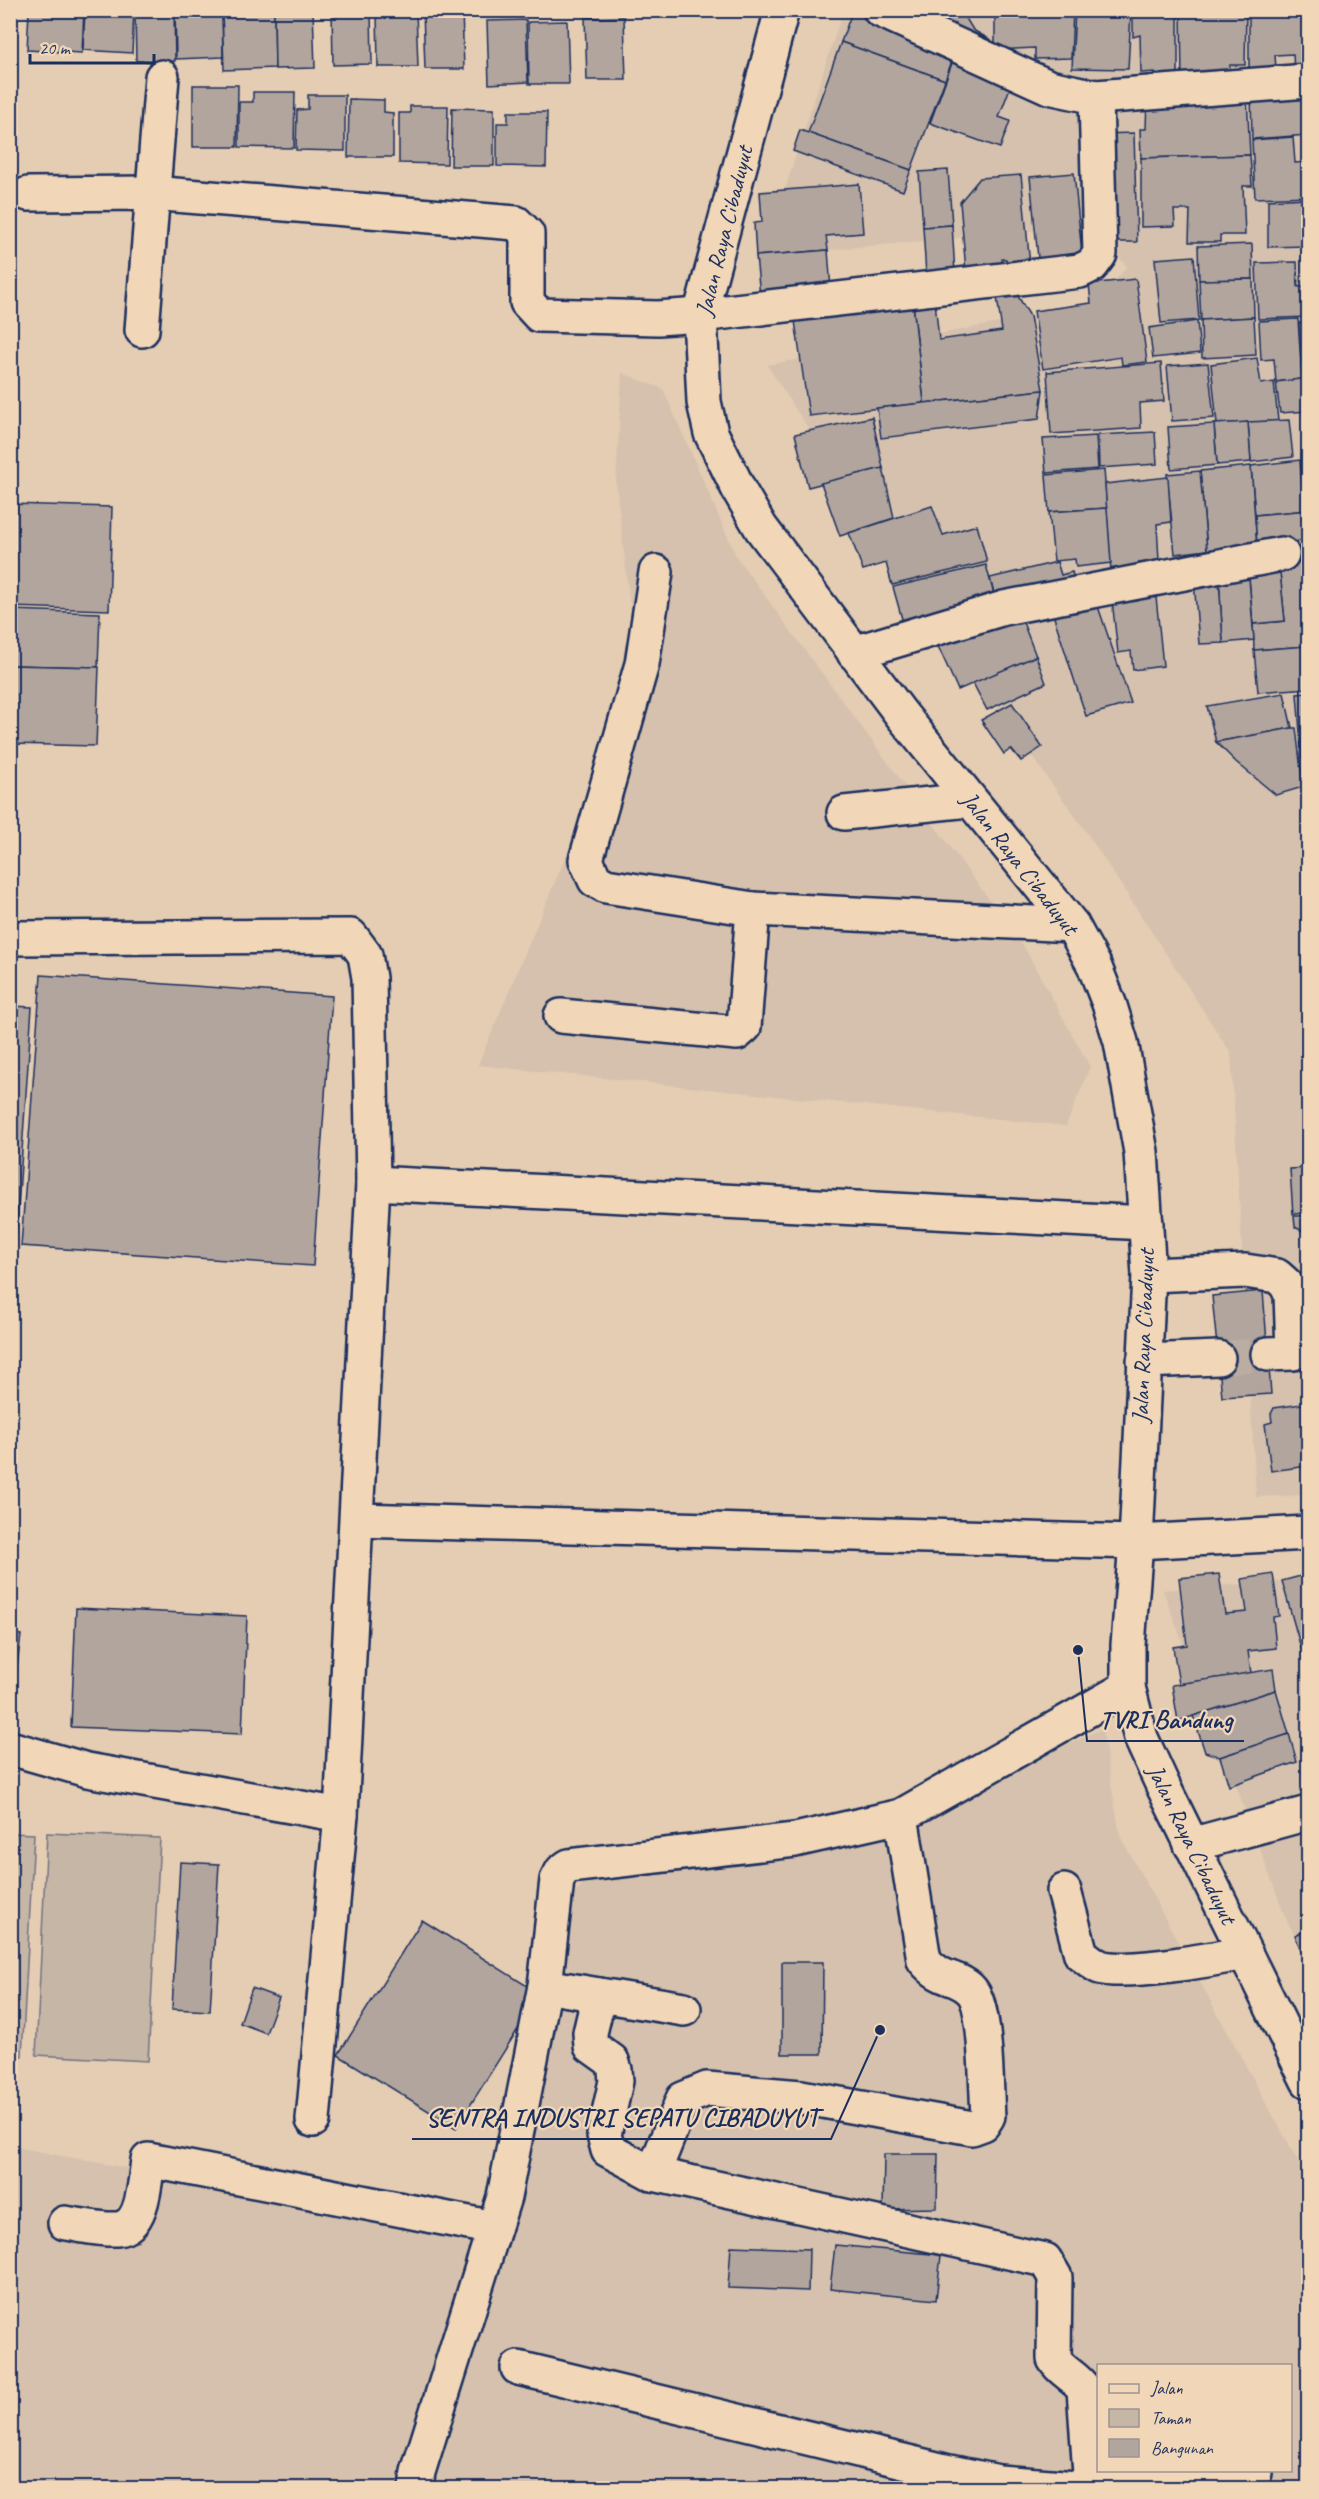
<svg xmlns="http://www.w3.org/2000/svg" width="1319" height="2499" viewBox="0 0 1319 2499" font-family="Caveat,sans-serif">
<rect width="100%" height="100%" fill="#e4cdb3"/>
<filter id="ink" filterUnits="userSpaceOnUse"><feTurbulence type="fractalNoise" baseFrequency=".0167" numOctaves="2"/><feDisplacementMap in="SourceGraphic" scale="12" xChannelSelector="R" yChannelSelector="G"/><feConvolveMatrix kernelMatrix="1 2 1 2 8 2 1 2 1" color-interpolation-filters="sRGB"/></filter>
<g filter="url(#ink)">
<!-- built -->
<g fill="#d5c1ad" fill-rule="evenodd">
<polygon points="843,11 1308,11 1308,1495 1256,1497 1231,1053 1085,830 921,602 767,365 1093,306 1127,267 1094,225 763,256"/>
<polygon points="622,373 663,389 737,558 1024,947 1090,1067 1066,1126 478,1065 639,682 616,484"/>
<polygon points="1308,1579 1308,1959 1286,1919 1163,1590"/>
<path d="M1102,1729L1120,1836L1308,2179V2488H11L10,2146L487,2236L558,1913L590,1875L835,1849ZM1098,2366H1290V2470H1098Z"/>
</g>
<!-- green -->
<g fill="#c6b6a6" stroke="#707282" stroke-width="1.5">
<polygon points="10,1833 34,1834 22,2056 11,2056"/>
<polygon points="47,1833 160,1838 148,2061 36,2055"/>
</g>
<!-- building -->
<g fill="#b2a59e" stroke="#1b2f5e" stroke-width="1.5">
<polygon points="29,10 84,10 82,53 27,50"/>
<polygon points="85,10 134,10 132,53 83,50"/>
<polygon points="135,10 174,10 175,61 136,61"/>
<polygon points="175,10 222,10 223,57 176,59"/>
<polygon points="222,10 274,10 275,68 224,70"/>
<polygon points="274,10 313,10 315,68 275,69"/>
<polygon points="332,10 371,10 372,64 333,65"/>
<polygon points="377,10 416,10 418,67 378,67"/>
<polygon points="423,10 462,10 464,69 425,69"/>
<polygon points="924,10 961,10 973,30 991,40 987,47 921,24"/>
<polygon points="995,10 1073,10 1071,58 1035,59 1035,48 995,50"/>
<polygon points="1075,10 1131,10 1128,69 1072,68"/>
<polygon points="1133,10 1178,10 1178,79 1155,81 1155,72 1141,73 1140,35 1133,37"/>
<polygon points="1181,10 1246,10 1245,65 1230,65 1229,77 1182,80"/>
<polygon points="1249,10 1308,10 1308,71 1294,72 1293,54 1275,55 1276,69 1249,75"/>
<polygon points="852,12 956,50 945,80 841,42"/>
<polygon points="624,17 626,80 587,80 585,18"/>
<polygon points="526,20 528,82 489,84 487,21"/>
<polygon points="567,21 569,84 529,84 528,22"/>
<polygon points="841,42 945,80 911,170 808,133"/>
<polygon points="955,55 1014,77 999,117 1010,121 1000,148 930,123"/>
<polygon points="193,85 238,85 237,147 193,147"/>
<polygon points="1308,90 1308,135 1252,139 1251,93"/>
<polygon points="253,92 295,92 294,148 239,147 239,102 253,102"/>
<polygon points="308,95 345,95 345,151 296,150 297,110 308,109"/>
<polygon points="1247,97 1250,155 1141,158 1140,129 1146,129 1147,98"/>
<polygon points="349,99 384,100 384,112 393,113 393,157 348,157"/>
<polygon points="410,106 448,106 447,164 399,163 399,113 410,113"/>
<polygon points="452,108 494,109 494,166 451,166"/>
<polygon points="508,112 547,112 546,167 497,166 497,123 508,123"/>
<polygon points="800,130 911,170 903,191 793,151"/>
<polygon points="1134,133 1137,242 1101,242 1099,134"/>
<polygon points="1293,137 1295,163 1307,162 1308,196 1255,198 1252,140"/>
<polygon points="1250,155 1252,186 1243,186 1245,235 1220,235 1220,242 1189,242 1190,210 1174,210 1175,226 1141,227 1141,158"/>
<polygon points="948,170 952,225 923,227 919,172"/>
<polygon points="1074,173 1082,254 1038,258 1030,177"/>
<polygon points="1021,175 1030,265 1008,267 1006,259 1002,259 1003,268 966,271 960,202 980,178"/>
<polygon points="859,184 863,233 826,236 828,250 756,256 754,223 762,222 760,192"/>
<polygon points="1308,198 1308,236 1306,236 1306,246 1268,247 1268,200"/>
<polygon points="952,225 955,273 926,275 923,227"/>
<polygon points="1252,244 1253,279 1199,280 1198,246"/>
<polygon points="828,250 831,290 760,296 756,256"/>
<polygon points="1194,256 1199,320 1161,323 1155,259"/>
<polygon points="1297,262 1298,287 1308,286 1308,317 1258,319 1256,263"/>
<polygon points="1136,279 1147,362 1122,365 1121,357 1043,369 1034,311 1091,303 1089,284"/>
<polygon points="1253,279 1254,317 1201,320 1199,280"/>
<polygon points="1016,293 1030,316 1043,390 924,403 913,304 935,301 939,340 1002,331 997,297"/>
<polygon points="913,304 924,403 809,416 794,314"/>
<polygon points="1254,317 1256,355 1202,358 1201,320"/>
<polygon points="1298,319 1302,379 1276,382 1274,359 1261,360 1259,321"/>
<polygon points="1197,321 1200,353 1153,358 1149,328"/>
<polygon points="1308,322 1308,374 1302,375 1299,323"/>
<polygon points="1257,358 1261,384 1274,382 1278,421 1217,424 1211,364"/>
<polygon points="1161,363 1164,401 1140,403 1141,428 1051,434 1047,372"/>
<polygon points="1208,363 1214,418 1172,421 1167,366"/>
<polygon points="1308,378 1308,411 1280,413 1276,382"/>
<polygon points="1043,390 1039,419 881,438 877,408"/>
<polygon points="872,417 883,468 808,487 795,434"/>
<polygon points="1289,420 1293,457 1251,462 1248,422"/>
<polygon points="1248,422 1251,462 1217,465 1214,424"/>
<polygon points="1214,424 1217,465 1171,469 1168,427"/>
<polygon points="1155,432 1157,464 1099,468 1098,435"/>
<polygon points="1096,436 1098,469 1046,473 1043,439"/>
<polygon points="1300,460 1302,487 1308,486 1308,510 1255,515 1251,466"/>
<polygon points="1251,466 1257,546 1207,550 1200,471"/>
<polygon points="883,468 894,518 840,536 821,483"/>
<polygon points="1104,470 1107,508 1049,512 1046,475"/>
<polygon points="1200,471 1207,550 1175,554 1167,474"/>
<polygon points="1168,477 1171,522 1157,524 1159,561 1138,563 1138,571 1111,572 1105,484"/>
<polygon points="10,504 112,507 109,610 10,607"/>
<polygon points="932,506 943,535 977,525 987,562 892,585 886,563 863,570 849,533"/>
<polygon points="1107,508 1111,563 1076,567 1075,559 1054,561 1049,512"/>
<polygon points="1308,510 1308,540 1257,546 1255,515"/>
<polygon points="1308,561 1308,646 1254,650 1253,624 1285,621 1279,563"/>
<polygon points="1057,562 1061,575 1072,572 1075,581 996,602 990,578"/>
<polygon points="1279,563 1285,621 1253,624 1248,566"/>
<polygon points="986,565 996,602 904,626 893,587"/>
<polygon points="1248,566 1254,640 1223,643 1219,578"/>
<polygon points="1219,578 1223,643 1199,644 1194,580"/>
<polygon points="1155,587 1163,666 1133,670 1131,651 1118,653 1111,591"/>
<polygon points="1093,592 1131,703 1086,716 1050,605"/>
<polygon points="10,610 100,613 98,667 10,665"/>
<polygon points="1019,612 1036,656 958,690 937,644"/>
<polygon points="1308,646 1308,688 1258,692 1254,650"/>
<polygon points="1036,656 1046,683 987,710 973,683"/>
<polygon points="10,665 99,667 96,746 10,744"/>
<polygon points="1284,693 1292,728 1216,742 1207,706"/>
<polygon points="1308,693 1308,758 1302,758 1297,694"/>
<polygon points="1012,703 1042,747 1021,761 1011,749 1004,754 981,720"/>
<polygon points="1292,728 1296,728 1303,787 1276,795 1236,762 1216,742"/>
<polygon points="41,975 332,996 313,1266 21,1246"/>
<polygon points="10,1006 32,1007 16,1237 10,1237"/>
<polygon points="1308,1168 1308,1213 1293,1214 1290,1169"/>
<polygon points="1294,1216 1308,1216 1308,1234 1295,1227"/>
<polygon points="1263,1291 1271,1394 1222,1397 1212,1296"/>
<polygon points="1308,1403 1308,1466 1271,1471 1265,1424 1272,1422 1271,1414 1274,1408"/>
<polygon points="1219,1574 1225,1614 1247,1612 1242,1579 1273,1574 1279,1616 1273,1617 1276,1648 1248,1651 1251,1673 1179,1684 1173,1647 1187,1645 1179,1578"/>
<polygon points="1308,1574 1308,1665 1306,1666 1282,1581"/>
<polygon points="76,1608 247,1616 242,1734 71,1727"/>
<polygon points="10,1634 21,1635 15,1683 10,1683"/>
<polygon points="1273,1669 1276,1690 1178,1721 1172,1685"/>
<polygon points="1276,1690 1289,1734 1220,1757 1205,1752 1193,1716"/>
<polygon points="1289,1734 1297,1762 1229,1786 1220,1757"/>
<polygon points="180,1862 219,1864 210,2011 172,2009"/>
<polygon points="422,1920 540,1994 456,2128 338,2055"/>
<polygon points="1308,1930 1308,1969 1295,1935"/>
<polygon points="782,1962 823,1962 822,2054 782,2054"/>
<polygon points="252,1988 279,1998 266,2033 240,2023"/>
<polygon points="884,2154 938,2154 937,2208 883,2209"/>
<polygon points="835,2245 941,2255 936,2300 830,2289"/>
<polygon points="731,2246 809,2249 808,2291 728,2288"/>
</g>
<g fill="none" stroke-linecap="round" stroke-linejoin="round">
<!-- minor-tunnel -->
<polyline stroke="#bcada2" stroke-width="33" stroke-dasharray="33 16" stroke-linecap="butt" points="1218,1358 1268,1354"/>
<defs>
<g id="minor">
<polyline points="880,10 1049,87 1096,97 1308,81"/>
<polyline points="28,194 151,193 516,223 527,234 527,302 539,315 658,318 700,315 1080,271 1092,265 1100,254 1096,97"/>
<polyline points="142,330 162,77"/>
<polyline points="656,572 642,664 586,860 595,880 606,886 753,909 1072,925"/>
<polyline points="854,653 1004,608 1282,554"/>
<polyline points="844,813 969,800"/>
<polyline points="10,938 351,936 365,955 369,978 373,1183 341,1815 313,2120"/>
<polyline points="561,1016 737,1033 744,1027 753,909"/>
<polyline points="373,1183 1146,1223"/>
<polyline points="1149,1275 1245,1271 1277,1276 1286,1284 1291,1294 1293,1353 1268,1354"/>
<polyline points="1144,1361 1218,1358"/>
<polyline points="357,1520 1136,1542 1308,1533"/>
<polyline points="10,1748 87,1770 341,1815"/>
<polyline points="1191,1845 1308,1813"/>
<path d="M1064,1891L1081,1954C1087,1958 1093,1964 1100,1967C1124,1975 1216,1959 1244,1953"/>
<polyline points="545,1986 684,2009"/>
<path d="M599,1995L590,2033L591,2046L612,2061L615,2070L616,2081L604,2135L608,2150L653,2174L1045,2260L1055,2277L1054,2359C1061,2372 1076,2376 1084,2389L1091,2488"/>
<path d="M653,2174L683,2099L707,2089L801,2097L972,2128L983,2124L988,2116C986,2091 987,2004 970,1989C956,1975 942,1982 924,1960L901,1816"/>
<path d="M65,2223C81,2225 101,2230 117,2229C144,2227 145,2180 148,2160L494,2228"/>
<polyline points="518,2368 945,2471 999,2482 1077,2488"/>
<polyline points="416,2488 418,2472 504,2197 545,1986 557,1880 562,1871 569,1866 795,1840 901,1816 1128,1687"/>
<polyline points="1103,2488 1255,2473"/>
</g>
<polyline id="major" points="782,10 700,315 704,402 711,433 740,492 761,528 901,714 1072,925 1094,965 1110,1006 1121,1042 1141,1152 1149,1275 1136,1542 1128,1645 1128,1687 1141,1738 1164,1788 1308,2081"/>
</defs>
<!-- minor casing -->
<use href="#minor" stroke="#1b2f5e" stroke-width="38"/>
<!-- major casing -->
<use href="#major" stroke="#1b2f5e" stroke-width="38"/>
<!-- minor -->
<use href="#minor" stroke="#f1d7b8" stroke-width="33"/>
<!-- major -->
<use href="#major" stroke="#f1d7b8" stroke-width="33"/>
</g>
</g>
<g text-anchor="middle" stroke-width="4.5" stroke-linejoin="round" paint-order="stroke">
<!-- street labels -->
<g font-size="24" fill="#1b2f5e" stroke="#f1d7b8">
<text transform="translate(724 231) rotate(-76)" y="8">Jalan Raya Cibaduyut</text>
<text transform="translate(1020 863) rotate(52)" y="8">Jalan Raya Cibaduyut</text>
<text transform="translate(1143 1336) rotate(-88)" y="8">Jalan Raya Cibaduyut</text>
<text transform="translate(1192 1844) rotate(64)" y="8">Jalan Raya Cibaduyut</text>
</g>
</g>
<!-- callouts -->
<path fill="none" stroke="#1b2f5e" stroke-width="2" d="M1078 1650L1087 1741H1244M880 2030L831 2139H412"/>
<g fill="#1b2f5e" stroke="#f1d7b8" stroke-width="2">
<circle cx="1078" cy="1650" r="6"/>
<circle cx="880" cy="2030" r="6"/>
</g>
<g font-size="26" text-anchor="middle" font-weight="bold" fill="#1b2f5e" stroke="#f1d7b8" stroke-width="4.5" stroke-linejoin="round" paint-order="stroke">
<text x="1166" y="1728">TVRI Bandung</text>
<text x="622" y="2126">SENTRA INDUSTRI SEPATU CIBADUYUT</text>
</g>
<!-- margin -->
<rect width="1319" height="2499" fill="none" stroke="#f1d7b8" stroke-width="36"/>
<rect x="18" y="18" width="1283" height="2463" fill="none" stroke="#1b2f5e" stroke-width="2" filter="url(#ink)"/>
<!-- legend -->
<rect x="1097" y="2364" width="195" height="108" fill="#f1d7b8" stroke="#9b9494" stroke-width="1.5"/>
<rect x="1109" y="2384" width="30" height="9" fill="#f1d7b8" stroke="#9b9494" stroke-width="1.5"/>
<text x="1151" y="2394" font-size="18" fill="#1b2f5e">Jalan</text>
<rect x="1109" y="2409" width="30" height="18" fill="#c6b6a6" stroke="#9b9494" stroke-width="1.5"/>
<text x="1151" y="2424" font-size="18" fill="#1b2f5e">Taman</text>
<rect x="1109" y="2439" width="30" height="18" fill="#b2a59e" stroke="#9b9494" stroke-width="1.5"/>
<text x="1151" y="2454" font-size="18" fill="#1b2f5e">Bangunan</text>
<!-- scale -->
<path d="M30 54v9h124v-9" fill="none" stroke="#1b2f5e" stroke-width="3"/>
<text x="39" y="54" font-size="18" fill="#1b2f5e" stroke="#f1d7b8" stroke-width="4.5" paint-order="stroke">20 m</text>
</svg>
